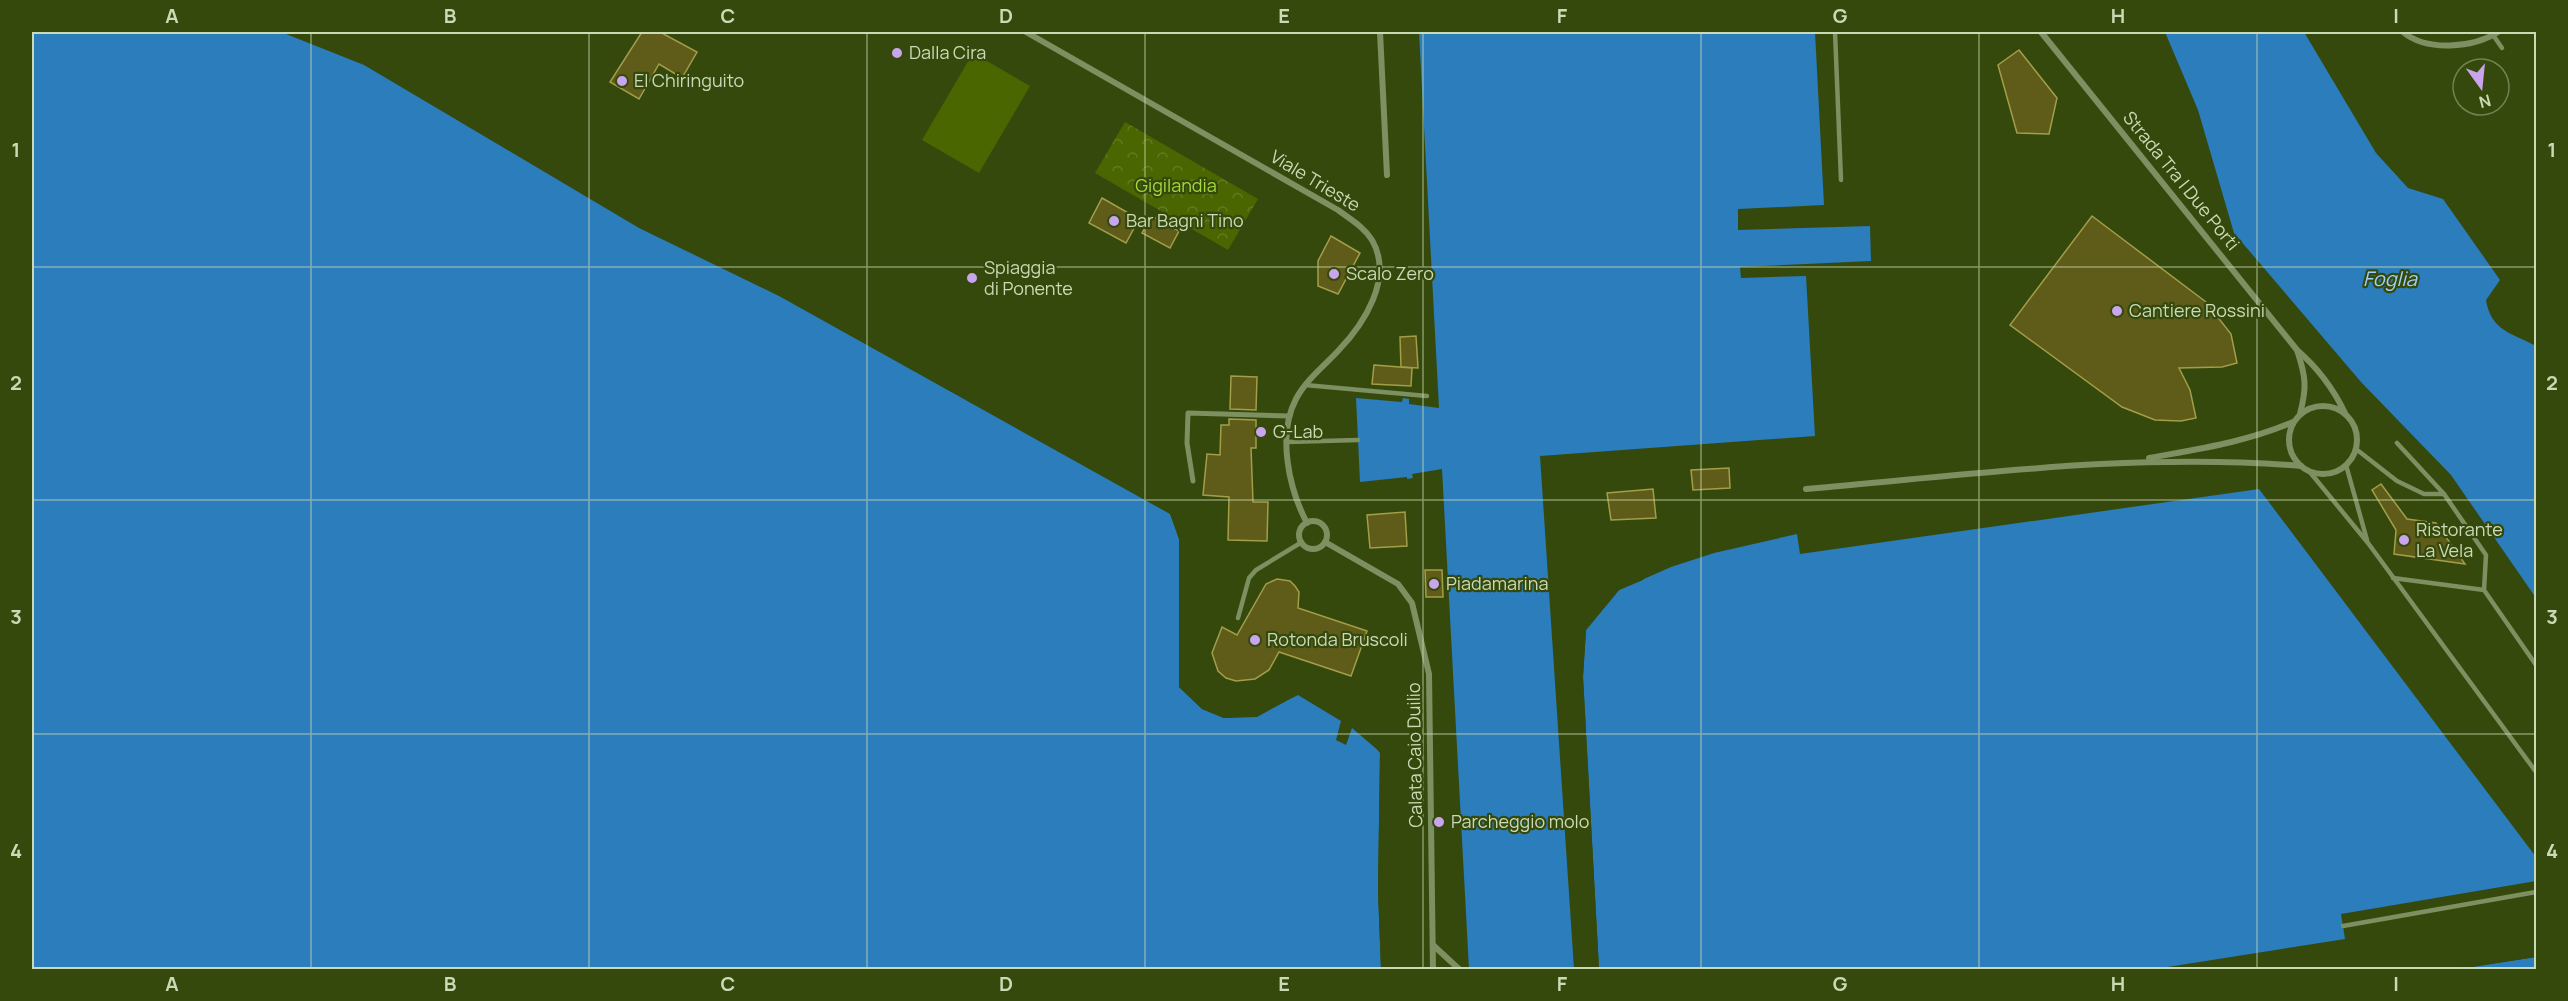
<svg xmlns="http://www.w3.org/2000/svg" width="2568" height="1001" viewBox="0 0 2568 1001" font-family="Manrope,sans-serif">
<defs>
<pattern id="park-crowns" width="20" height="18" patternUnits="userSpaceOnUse" patternTransform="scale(1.5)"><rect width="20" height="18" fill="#496600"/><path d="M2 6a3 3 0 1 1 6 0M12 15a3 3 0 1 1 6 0" fill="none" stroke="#627b23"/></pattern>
</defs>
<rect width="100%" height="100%" fill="#35490d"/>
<!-- grass -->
<polygon fill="#496600" points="973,53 1030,86 979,173 922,140"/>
<!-- park -->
<polygon fill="url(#park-crowns)" points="1125,122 1258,199 1228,250 1095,173"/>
<!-- water -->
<g fill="#2b7dbc">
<polygon points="32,32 281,32 364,65 639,228 779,296 1170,514 1179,539 1179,687 1202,709 1224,718 1257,716 1298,695 1341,721 1336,740 1346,745 1352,728 1380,752 1378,891 1381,969 32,969"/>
<polygon points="1419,32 1815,32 1824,205 1738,209 1738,230 1870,226 1871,261 1740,267 1741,278 1806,276 1815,436 1540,456 1574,969 1469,969 1442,469 1412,474 1413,478 1407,479 1407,477 1360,482 1356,398 1402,402 1403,398 1409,399 1409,404 1439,408"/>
<path d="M2165,32H2304L2376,153L2408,188L2443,199L2500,280L2486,300C2491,331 2512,333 2536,346V598L2451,475L2361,382L2234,233L2198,110Z"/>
<polygon points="2259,489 2536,857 2536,881 2341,914 2345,939 2155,969 1599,969 1583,677 1586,630 1619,590 1671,567 1714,553 1797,534 1800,554"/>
<polygon points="2536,957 2536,969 2457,969"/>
</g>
<!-- pier -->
<g fill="#35490d">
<polygon points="1169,510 1172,513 1182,539 1182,686 1204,706 1225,715 1256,714 1287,697 1286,701 1257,717 1224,718 1202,709 1179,687 1179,539"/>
<polygon points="1644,576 1643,580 1619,590 1586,630 1583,677 1599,969 1596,970 1580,677 1583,629 1617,588"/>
<polygon points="1377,745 1383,752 1381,891 1384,970 1381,969 1378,891 1380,753 1377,749"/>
<polygon points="2536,954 2536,957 2454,970 2457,967"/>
</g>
<!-- building -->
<g fill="#5f5b19" stroke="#a29e49" stroke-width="1.5">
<polygon points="642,32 660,32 697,52 682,78 659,64 639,99 610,82"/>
<polygon points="2019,50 2057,98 2049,134 2017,133 1998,65"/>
<polygon points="1102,198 1139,219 1126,243 1089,223"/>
<polygon points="1152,216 1179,231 1170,248 1142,233"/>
<polygon points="2092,216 2206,302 2231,334 2237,363 2222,367 2179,368 2190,390 2196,418 2181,421 2155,420 2122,407 2010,325"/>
<polygon points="1331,236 1360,253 1338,294 1318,286 1318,261"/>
<polygon points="1416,336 1418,368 1401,367 1400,337"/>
<polygon points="1374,365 1412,368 1411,386 1372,384"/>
<polygon points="1231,376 1257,377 1256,410 1230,409"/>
<polygon points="1229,419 1256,420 1256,448 1251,448 1253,502 1268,502 1267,541 1228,540 1229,497 1203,495 1207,454 1220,455 1221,425 1229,425"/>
<polygon points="1729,468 1730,488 1693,490 1691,470"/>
<polygon points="2381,484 2407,519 2436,523 2465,564 2394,554 2396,530 2372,490"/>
<polygon points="1653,489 1656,518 1611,520 1607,493"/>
<polygon points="1405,512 1407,546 1370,548 1367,515"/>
<polygon points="1425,570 1442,570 1443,597 1426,597"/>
<polygon points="1277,579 1290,581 1295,586 1299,592 1298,608 1367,631 1351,676 1279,652 1269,670 1255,679 1236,681 1226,678 1218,671 1212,653 1222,627 1237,635 1266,584"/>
</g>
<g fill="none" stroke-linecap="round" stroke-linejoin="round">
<!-- service -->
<g stroke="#7d9061" stroke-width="4.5">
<polyline points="1835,32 1841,180"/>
<polyline points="2493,35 2502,48"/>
<polyline points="1305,385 1427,396"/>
<polyline points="1287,442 1358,440"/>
<polyline points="2397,443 2444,494 2486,555 2484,590 2536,665"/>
<polyline points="2356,449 2397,481 2424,494 2444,494"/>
<polyline points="2346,465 2367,540"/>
<polyline points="2309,471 2368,543 2536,772"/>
<polyline points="2393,578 2484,590"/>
<polyline points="1238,618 1249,578 1256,570 1302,542"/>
<polyline points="2343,926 2536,892"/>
</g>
<!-- pedestrian -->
<polyline stroke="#7d9061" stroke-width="5" points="1193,481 1187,443 1188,413 1290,416"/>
<!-- minor -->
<g stroke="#7d9061" stroke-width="6">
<path d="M1026,32L1338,210C1350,219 1364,227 1372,240C1394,278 1364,324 1338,351C1324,366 1306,380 1296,399C1277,435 1289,489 1307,523"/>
<polyline points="1380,32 1387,175"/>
<path d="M2041,32L2297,350C2318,368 2333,388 2345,413"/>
<path d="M2403,32C2427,52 2473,48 2498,32"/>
<path d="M2297,350C2306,377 2307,387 2300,414"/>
<circle cx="2323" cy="440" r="34"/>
<path d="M2149,458C2198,449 2247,442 2293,422"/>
<path d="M1806,489C1970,475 2136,452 2301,466"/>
<circle cx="1313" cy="535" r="14"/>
<polyline points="1325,542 1398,584 1412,603 1429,674 1433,970"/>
<polyline points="1433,945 1460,970"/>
</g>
</g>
<!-- grid -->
<path fill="none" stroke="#cadab5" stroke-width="1.5" stroke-opacity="0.55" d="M311,32V970M589,32V970M867,32V970M1145,32V970M1423,32V970M1701,32V970M1979,32V970M2257,32V970M32,267H2536M32,500H2536M32,734H2536"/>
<!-- markers -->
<g fill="#c9a5ee" stroke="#35490d" stroke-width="2">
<circle cx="897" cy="53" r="6"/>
<circle cx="622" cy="81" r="6"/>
<circle cx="1114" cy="221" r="6"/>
<circle cx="1334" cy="274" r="6"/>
<circle cx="972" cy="278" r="6"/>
<circle cx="2117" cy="311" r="6"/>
<circle cx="1261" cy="432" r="6"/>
<circle cx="2404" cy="540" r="6"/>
<circle cx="1434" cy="584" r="6"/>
<circle cx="1255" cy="640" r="6"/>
<circle cx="1439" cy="822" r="6"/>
</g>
<g text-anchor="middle" stroke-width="4.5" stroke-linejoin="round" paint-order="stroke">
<!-- poi labels -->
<g font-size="18" fill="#cadab5" stroke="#35490d" text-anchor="start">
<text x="909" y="59">Dalla Cira</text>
<text x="634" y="87">El Chiringuito</text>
<text x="1126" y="227">Bar Bagni Tino</text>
<text x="984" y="274">Spiaggia<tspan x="984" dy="21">di Ponente</tspan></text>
<text x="1346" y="280">Scalo Zero</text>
<text x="2129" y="317">Cantiere Rossini</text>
<text x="1273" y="438">G-Lab</text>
<text x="2416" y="536">Ristorante<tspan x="2416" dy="21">La Vela</tspan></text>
<text x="1446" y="590">Piadamarina</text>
<text x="1267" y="646">Rotonda Bruscoli</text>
<text x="1451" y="828">Parcheggio molo</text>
</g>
<!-- street labels -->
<g font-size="18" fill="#cadab5" stroke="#35490d">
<text transform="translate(1315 181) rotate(31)" y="6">Viale Trieste</text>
<text transform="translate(2181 181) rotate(51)" y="6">Strada Tra I Due Porti</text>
<text transform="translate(1415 755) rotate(-91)" y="6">Calata Caio Duilio</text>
</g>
<!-- park labels -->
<g font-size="18" fill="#a5d83d" stroke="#35490d">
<text x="1176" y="192">Gigilandia</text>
</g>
<!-- water labels -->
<g font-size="20" font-style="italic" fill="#a2cff8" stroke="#35490d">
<text x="2390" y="286">Foglia</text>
</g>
</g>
<!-- border -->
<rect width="2568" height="1001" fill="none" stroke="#35490d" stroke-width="66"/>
<!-- north arrow -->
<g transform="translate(2481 87) rotate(165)"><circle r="28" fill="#35490d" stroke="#718350" stroke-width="1.5"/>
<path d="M0-4.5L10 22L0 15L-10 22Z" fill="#c9a5ee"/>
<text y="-9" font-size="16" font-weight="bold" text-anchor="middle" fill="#cadab5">N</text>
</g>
<rect x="33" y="33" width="2502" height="935" fill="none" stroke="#cadab5" stroke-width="2"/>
<g font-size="20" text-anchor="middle" font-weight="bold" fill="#cadab5">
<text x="172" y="23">A</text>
<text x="450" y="23">B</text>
<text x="728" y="23">C</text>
<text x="1006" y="23">D</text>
<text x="1284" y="23">E</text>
<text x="1562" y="23">F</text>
<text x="1840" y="23">G</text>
<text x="2118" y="23">H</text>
<text x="2396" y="23">I</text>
<text x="16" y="157">1</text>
<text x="2552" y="157">1</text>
<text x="16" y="390">2</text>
<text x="2552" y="390">2</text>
<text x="16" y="624">3</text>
<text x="2552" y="624">3</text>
<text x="16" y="858">4</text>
<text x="2552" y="858">4</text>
<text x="172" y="991">A</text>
<text x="450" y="991">B</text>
<text x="728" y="991">C</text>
<text x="1006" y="991">D</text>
<text x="1284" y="991">E</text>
<text x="1562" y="991">F</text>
<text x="1840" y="991">G</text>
<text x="2118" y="991">H</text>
<text x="2396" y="991">I</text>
</g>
</svg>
